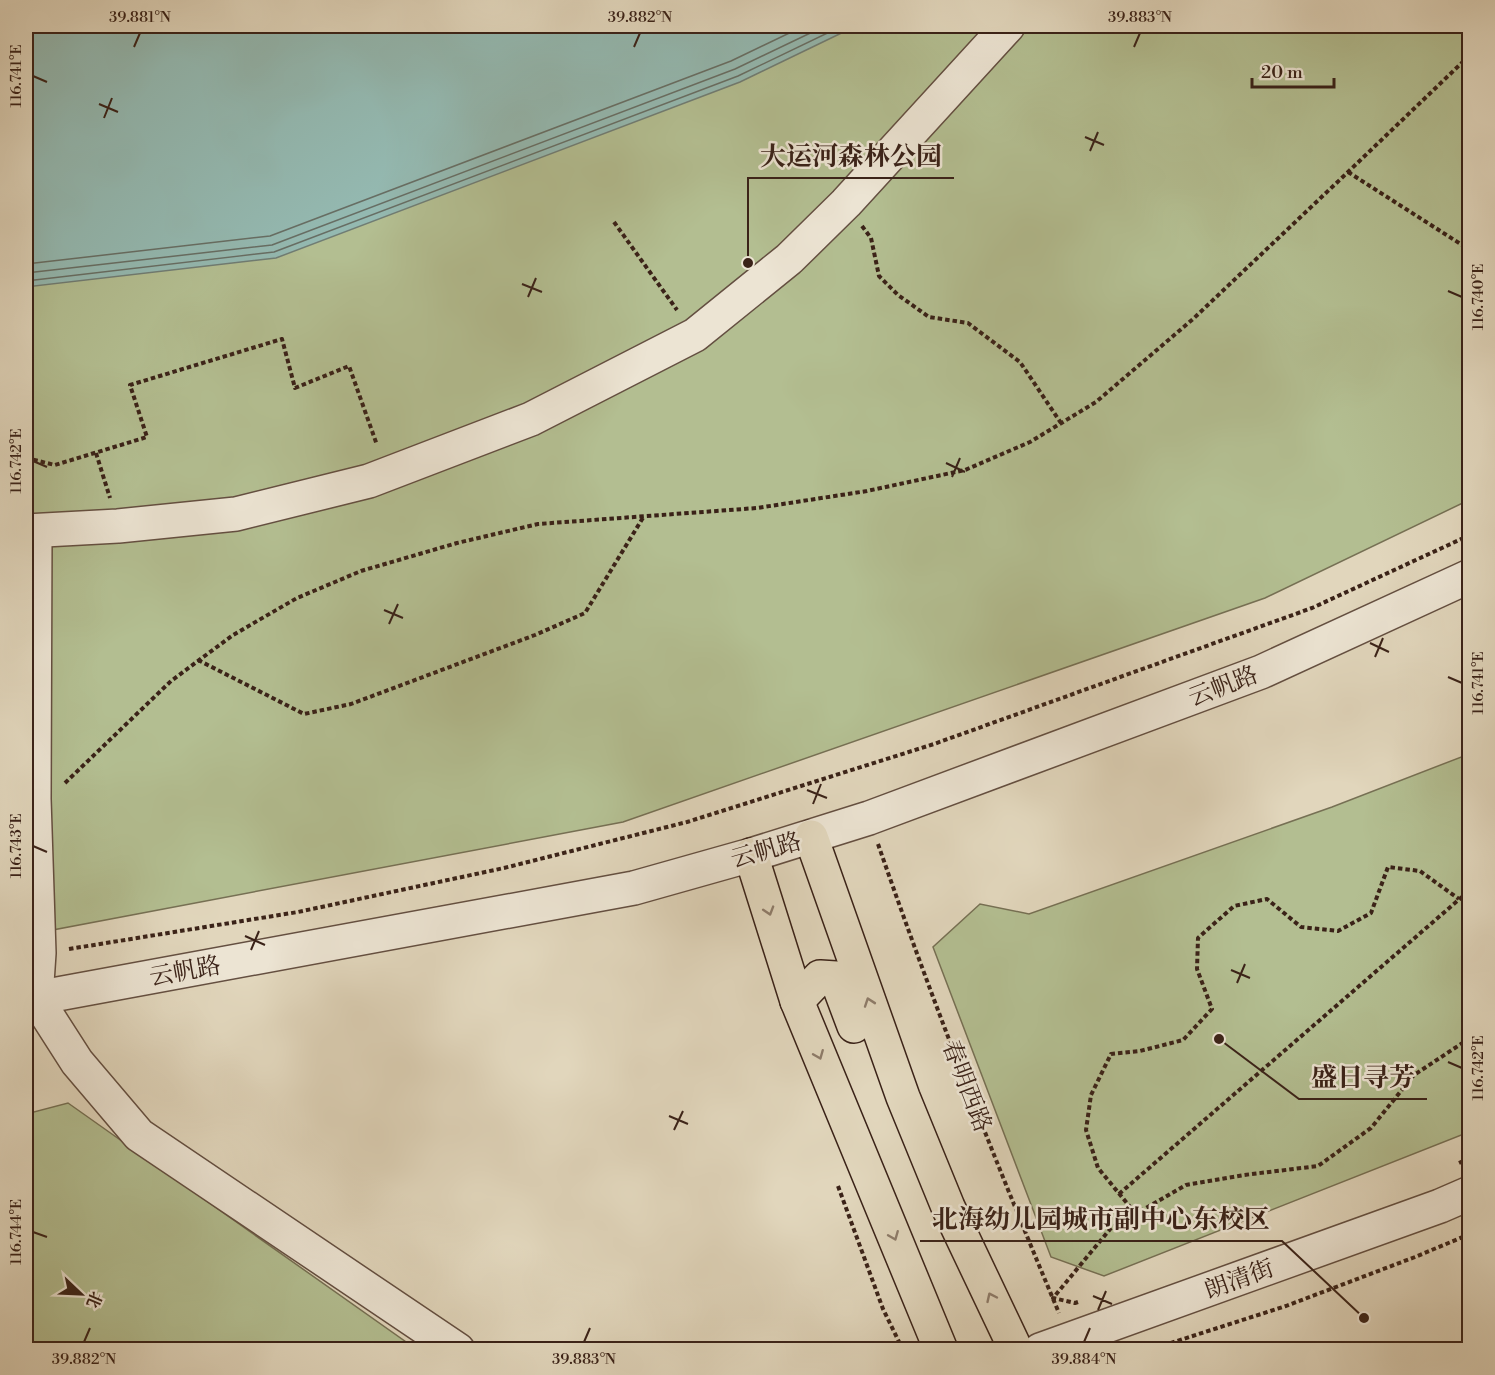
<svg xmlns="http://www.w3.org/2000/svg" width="1495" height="1375" viewBox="0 0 1495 1375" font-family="'Libre Bodoni','Noto Serif SC',serif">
<rect width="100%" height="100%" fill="#e1d6bc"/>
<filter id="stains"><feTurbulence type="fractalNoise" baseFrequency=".00333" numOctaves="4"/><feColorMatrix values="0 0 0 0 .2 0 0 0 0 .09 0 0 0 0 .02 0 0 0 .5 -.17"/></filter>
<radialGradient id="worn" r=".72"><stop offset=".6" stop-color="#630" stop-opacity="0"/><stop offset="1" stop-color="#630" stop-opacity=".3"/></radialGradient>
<!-- green -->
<g fill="#b3be91" stroke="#767054" stroke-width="1.5">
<polygon points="26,26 1469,26 1469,500 1265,598 623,822 26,935"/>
<polygon points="1469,754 1469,1132 1104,1276 1051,1257 933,947 980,904 1029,914 1332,807"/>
<polygon points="68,1103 416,1349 26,1349 26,1114"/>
</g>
<!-- water -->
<polygon fill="#94b9b1" stroke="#707d74" stroke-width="1.5" points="26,26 856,26 740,82 276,258 26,287"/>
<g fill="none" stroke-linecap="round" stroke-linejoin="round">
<!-- shore -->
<g stroke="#676e64" stroke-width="1.5">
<polyline points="26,264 270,236 731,61 804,26"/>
<polyline points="26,273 272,245 735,69 825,26"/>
<polyline points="26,281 274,252 738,76 842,26"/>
</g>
<defs>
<g id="minor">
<polyline points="26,531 118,526 236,514 369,481 531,419 695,335 789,259 846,203 1008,26"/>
<polyline points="35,531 34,799 39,953 36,998 77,1062 139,1135 458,1350"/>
<polyline points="26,998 36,998 634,888 751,855 869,818 1261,672 1470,576"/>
<polyline points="1040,1350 1440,1206 1470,1193"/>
</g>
<g id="major">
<polyline points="811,837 903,1097 948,1207 1016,1350"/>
<polyline points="751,855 797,1001 941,1350"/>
<polyline points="797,1001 820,977 836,978 854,1026"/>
</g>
</defs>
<!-- minor casing -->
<use href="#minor" stroke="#644f41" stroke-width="36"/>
<!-- major casing -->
<use href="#major" stroke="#3a2218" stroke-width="36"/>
<!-- path -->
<g stroke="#3a2218" stroke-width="4" stroke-dasharray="4.5 3" stroke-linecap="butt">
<polyline points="1348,172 1470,250"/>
<polyline points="614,222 677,310"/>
<polyline points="862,226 871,238 879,276 898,295 929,317 968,323 1020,362 1061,423"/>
<polyline points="96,453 110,498"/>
<polyline points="26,458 55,465 147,437 130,385 282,339 295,388 349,366 377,445"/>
<polyline points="198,660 304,714 351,704 535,635 585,613 644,516"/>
<polyline points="65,783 171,681 233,635 297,598 361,571 457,543 538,524 757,508 867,491 965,470 1030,442 1096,402 1193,319 1348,172 1470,55"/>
<path d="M878,844C933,1003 994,1159 1059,1313"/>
<polyline points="69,949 298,912 504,868 687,822 934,744 1312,608 1470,535"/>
<polyline points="1459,1163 1470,1158"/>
<polyline points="838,1186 883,1309 903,1350"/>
<polyline points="1119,1194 1470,890"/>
<polyline points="1136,1214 1098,1168 1086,1130 1091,1095 1111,1054 1140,1051 1183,1040 1212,1009 1197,969 1198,938 1234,906 1267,899 1301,927 1338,931 1371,913 1388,867 1420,871 1459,899"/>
<polyline points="1078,1302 1075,1303 1053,1298 1111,1228 1186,1185 1244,1175 1318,1166 1371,1128 1414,1075 1470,1038"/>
<polyline points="1149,1350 1286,1306 1415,1257 1470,1234"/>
</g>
<!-- minor -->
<use href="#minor" stroke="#ece4d3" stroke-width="33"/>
<!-- major -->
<use href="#major" stroke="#e1d6bc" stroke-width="33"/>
</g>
<!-- one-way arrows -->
<defs><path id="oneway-chevron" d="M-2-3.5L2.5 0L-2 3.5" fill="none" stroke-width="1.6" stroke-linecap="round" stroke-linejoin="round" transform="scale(1.5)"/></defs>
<g stroke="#8e7c6a">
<use href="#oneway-chevron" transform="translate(769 911) rotate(73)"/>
<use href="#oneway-chevron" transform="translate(869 1002) rotate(-109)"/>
<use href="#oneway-chevron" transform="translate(819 1055) rotate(68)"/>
<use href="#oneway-chevron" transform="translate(894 1236) rotate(68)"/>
<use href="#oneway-chevron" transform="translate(991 1297) rotate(-115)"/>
</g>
<!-- ticks -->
<path fill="none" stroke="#3a2218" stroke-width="2" d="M134,47L140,33M634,47L640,33M1134,47L1140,33M33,76L47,82M99,104L118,112M104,118L112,98M1085,137L1104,145M1090,151L1098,132M522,284L542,292M1448,291L1462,297M528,297L536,278M33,461L47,467M946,463L965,472M952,477L960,458M384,610L403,618M389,624L398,604M1370,643L1389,652M1375,657L1383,638M1448,677L1462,683M807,790L827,798M813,804L821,784M33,846L47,852M245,936L265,945M251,950L259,931M1231,970L1250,978M1237,983L1245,964M1448,1062L1462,1068M669,1116L688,1124M674,1130L683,1111M33,1232L47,1237M1093,1296L1112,1304M1098,1310L1106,1291M84,1342L90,1328M584,1342L590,1328M1084,1342L1090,1328"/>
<g text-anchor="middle" stroke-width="5" stroke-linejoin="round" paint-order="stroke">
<!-- street labels -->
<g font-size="24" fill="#3a2218" stroke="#ece4d3">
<text transform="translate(1223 686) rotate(-21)" y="8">云帆路</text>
<text transform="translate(766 850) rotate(-16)" y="8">云帆路</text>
<text transform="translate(185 971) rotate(-10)" y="8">云帆路</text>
<text transform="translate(967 1086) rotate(69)" y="8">春明西路</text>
<text transform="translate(1239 1279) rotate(-20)" y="8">朗清街</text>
</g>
</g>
<!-- callouts -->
<path fill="none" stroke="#3a2218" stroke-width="2" d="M748 263L748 178H954M1219 1039L1299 1099H1427M1364 1318L1282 1241H920"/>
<g fill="#3a2218" stroke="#ece4d3" stroke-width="2">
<circle cx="748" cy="263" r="6"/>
<circle cx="1219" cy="1039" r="6"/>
<circle cx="1364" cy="1318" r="6"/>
</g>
<g font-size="26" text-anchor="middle" font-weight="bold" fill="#3a2218" stroke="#ece4d3" stroke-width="5" stroke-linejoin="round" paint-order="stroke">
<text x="851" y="165">大运河森林公园</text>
<text x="1363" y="1086">盛日寻芳</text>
<text x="1101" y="1228">北海幼儿园城市副中心东校区</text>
</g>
<!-- margin -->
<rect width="1495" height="1375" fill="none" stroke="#e1d6bc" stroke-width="66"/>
<!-- north arrow -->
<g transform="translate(81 1294) rotate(113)" stroke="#ece4d3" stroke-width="4.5" paint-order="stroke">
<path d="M0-4.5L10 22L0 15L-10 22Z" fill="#3a2218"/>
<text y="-9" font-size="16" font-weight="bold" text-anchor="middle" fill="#3a2218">北</text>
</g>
<!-- scale -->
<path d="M1252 78v9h82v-9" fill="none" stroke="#3a2218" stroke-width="3"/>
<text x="1261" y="78" font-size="18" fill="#3a2218" stroke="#ece4d3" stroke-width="4.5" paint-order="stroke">20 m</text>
<rect x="33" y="33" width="1429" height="1309" fill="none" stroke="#3a2218" stroke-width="2"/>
<g font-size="15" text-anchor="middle" fill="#3a2218">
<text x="140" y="22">39.881°N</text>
<text x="640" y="22">39.882°N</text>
<text x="1140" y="22">39.883°N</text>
<text transform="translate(16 76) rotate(-90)" y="5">116.741°E</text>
<text transform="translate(1478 297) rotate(-90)" y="5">116.740°E</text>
<text transform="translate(16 461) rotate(-90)" y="5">116.742°E</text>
<text transform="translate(1478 683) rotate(-90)" y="5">116.741°E</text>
<text transform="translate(16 846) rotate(-90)" y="5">116.743°E</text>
<text transform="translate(1478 1068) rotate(-90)" y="5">116.742°E</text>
<text transform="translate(16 1232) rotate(-90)" y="5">116.744°E</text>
<text x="84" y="1364">39.882°N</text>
<text x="584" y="1364">39.883°N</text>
<text x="1084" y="1364">39.884°N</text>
</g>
<rect width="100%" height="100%" filter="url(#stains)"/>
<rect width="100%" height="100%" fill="url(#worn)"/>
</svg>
